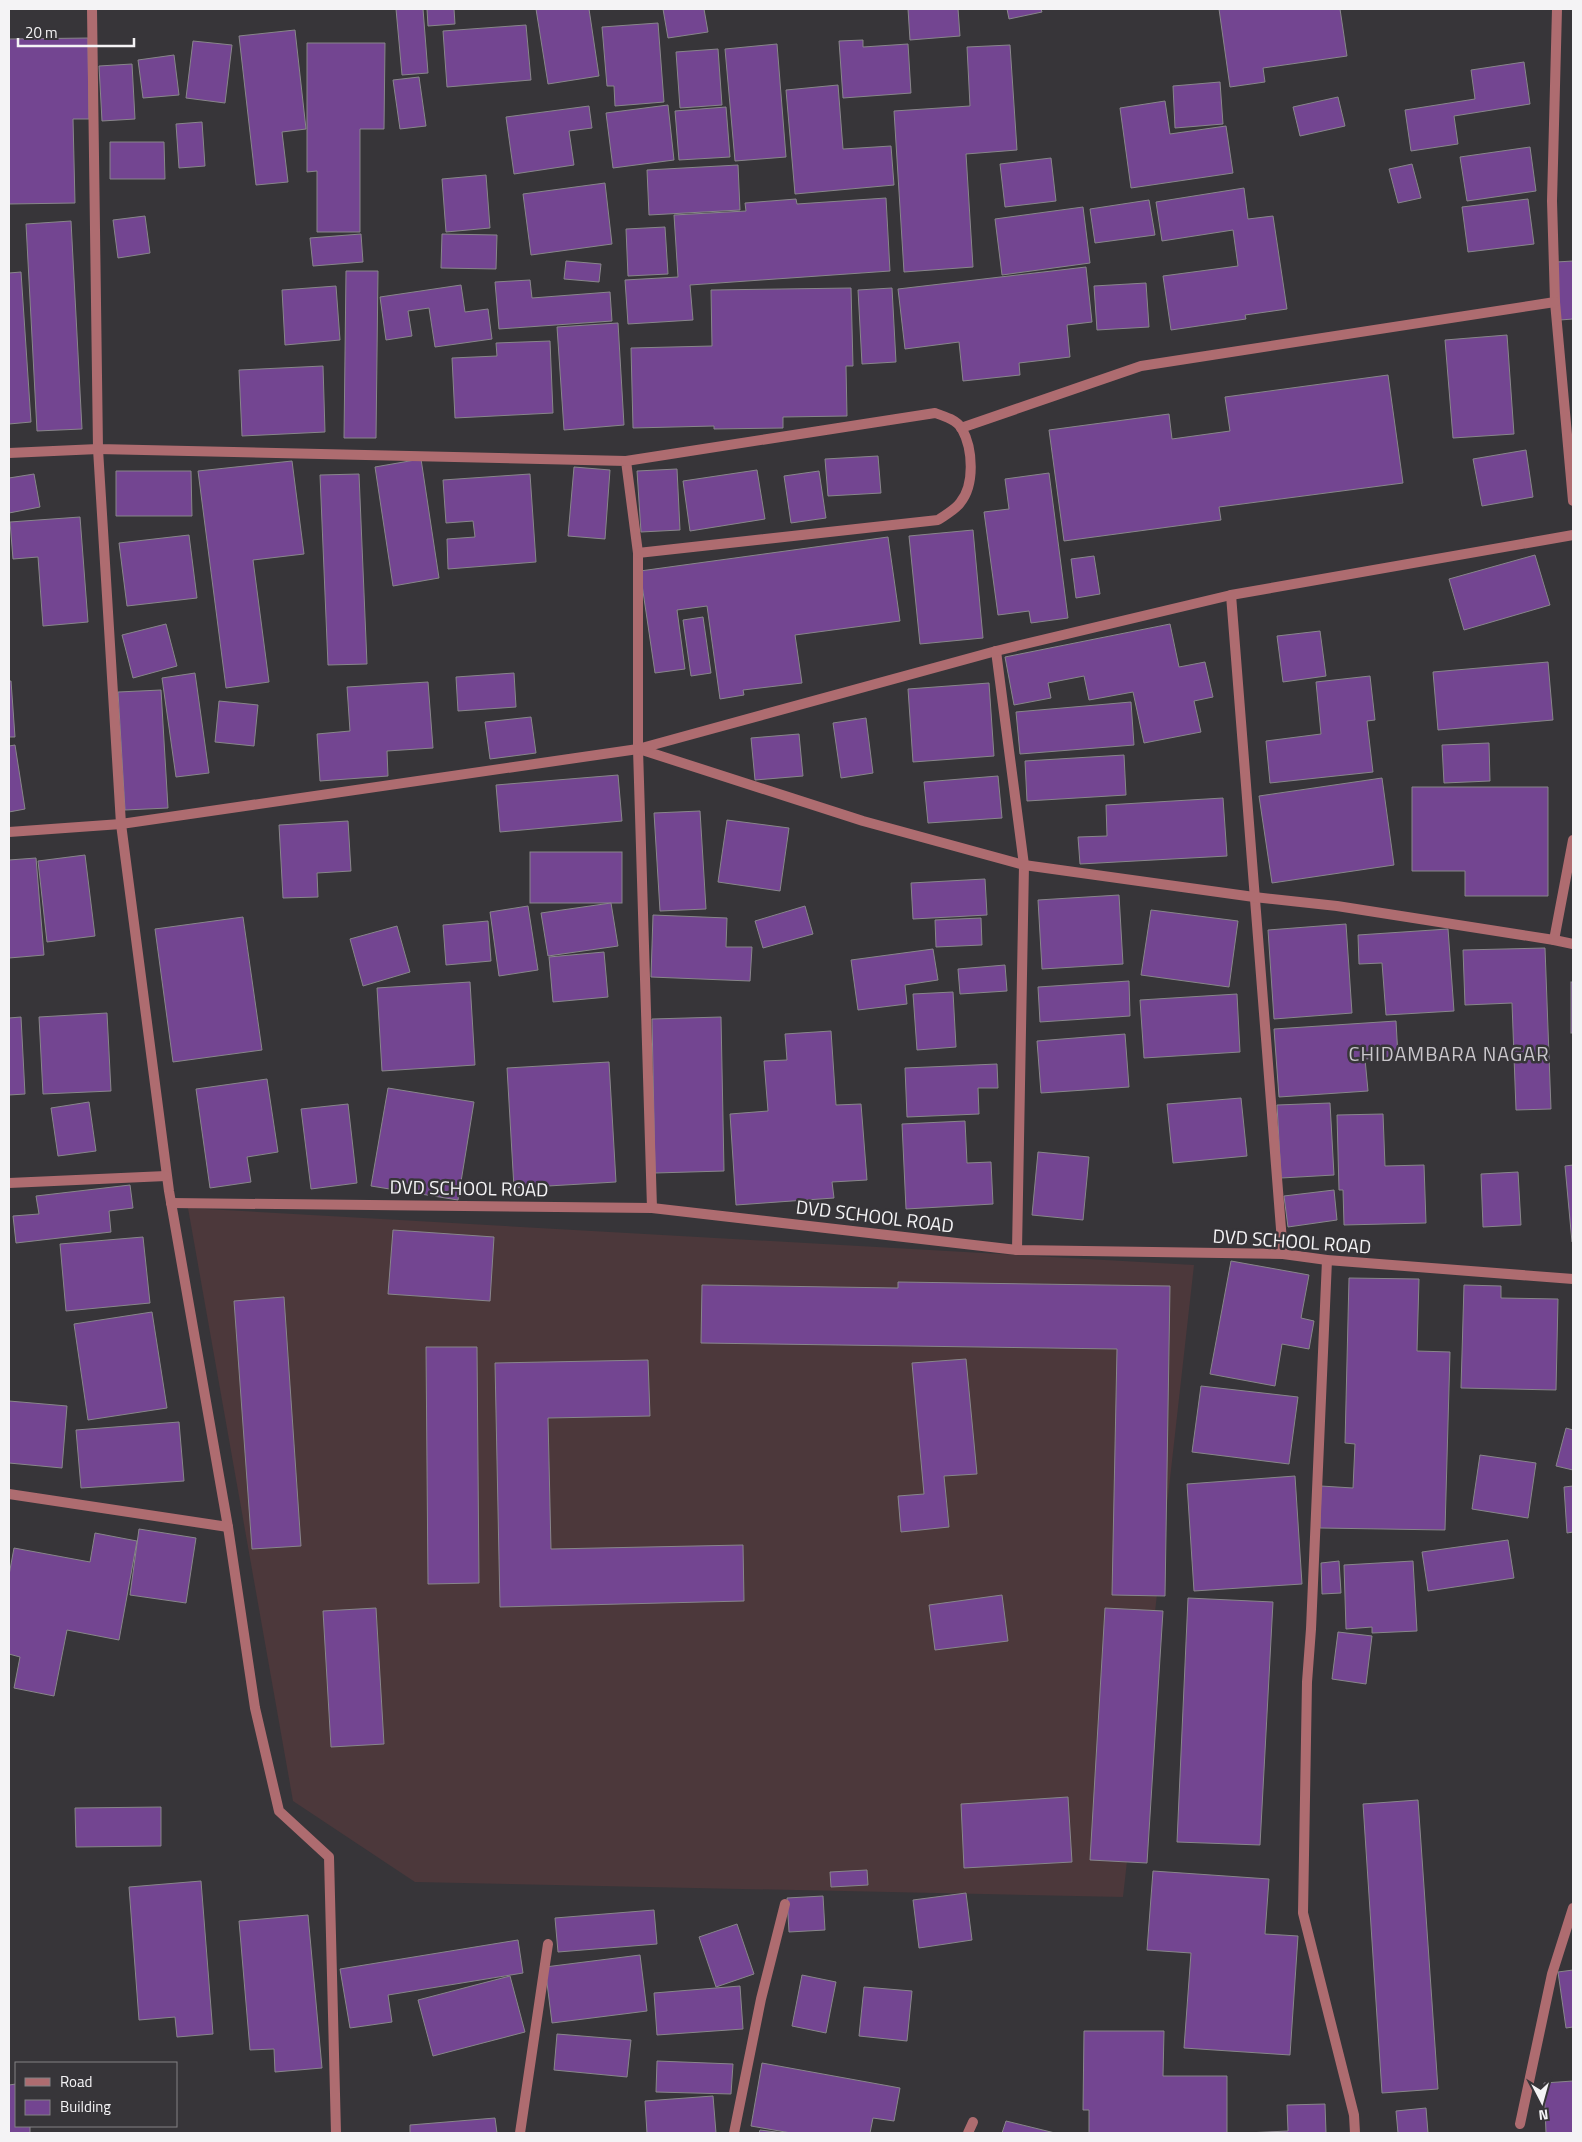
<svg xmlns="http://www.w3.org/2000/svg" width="1582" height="2142" viewBox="0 0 1582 2142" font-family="'Titillium Web',sans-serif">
<rect width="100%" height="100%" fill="#373539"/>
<!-- education -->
<polygon fill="#4c383b" points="188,1208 1194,1265 1123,1897 415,1882 293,1801"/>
<!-- building -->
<g fill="#734591" stroke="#88868a">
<polygon points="396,9 423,9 428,73 402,75"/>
<polygon points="427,9 454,9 455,24 428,26"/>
<polygon points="536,9 589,9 599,76 548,84"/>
<polygon points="663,9 704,9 708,32 668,38"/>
<polygon points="908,9 958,9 960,36 910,40"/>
<polygon points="1007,9 1041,9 1042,12 1009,19"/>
<polygon points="1219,9 1340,9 1347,56 1263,68 1265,82 1230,87"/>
<polygon points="658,23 664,102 615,106 614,86 607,86 602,27"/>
<polygon points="526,25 531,80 447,87 443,31"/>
<polygon points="295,30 306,129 282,132 288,182 256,185 239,36"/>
<polygon points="88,38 89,119 73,119 75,203 9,204 9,39"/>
<polygon points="863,40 863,47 908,44 911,93 843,98 839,41"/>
<polygon points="193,41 232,45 225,103 186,98"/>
<polygon points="307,43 385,43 384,129 360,129 360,232 317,232 317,171 307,172"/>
<polygon points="777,44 786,157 735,161 725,49"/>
<polygon points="1010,45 1017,150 966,154 973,267 904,272 894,111 970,106 967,47"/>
<polygon points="718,49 722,105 680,108 676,52"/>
<polygon points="174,55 179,95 143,98 138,60"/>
<polygon points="1524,62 1530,104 1454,116 1458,144 1411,151 1405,110 1475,99 1471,70"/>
<polygon points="132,64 135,119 102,121 99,66"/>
<polygon points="419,77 426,126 400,129 393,80"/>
<polygon points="1220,82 1223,124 1175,128 1173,86"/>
<polygon points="838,85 843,149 891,146 894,185 795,194 786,90"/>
<polygon points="1338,97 1345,126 1300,136 1293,107"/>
<polygon points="1165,101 1170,134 1226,126 1233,173 1131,188 1120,108"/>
<polygon points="668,105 674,160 613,168 606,113"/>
<polygon points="589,106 592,128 569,131 574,165 514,174 506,117"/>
<polygon points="726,107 730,157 679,160 675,111"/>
<polygon points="202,122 205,166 179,168 176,124"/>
<polygon points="110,142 164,142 165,179 110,179"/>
<polygon points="1530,147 1536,191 1467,201 1460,157"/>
<polygon points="1051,158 1056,201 1005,207 1000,164"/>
<polygon points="1412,164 1421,198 1398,203 1389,169"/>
<polygon points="738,165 740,210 649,215 647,170"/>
<polygon points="486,175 490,228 446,232 442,179"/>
<polygon points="605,183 612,244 531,255 523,194"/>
<polygon points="1244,188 1248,219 1273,216 1287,309 1245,315 1246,319 1171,330 1163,276 1238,266 1233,230 1162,241 1156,202"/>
<polygon points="886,198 890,271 690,285 693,320 628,324 625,280 678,277 674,215 746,211 745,203 796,199 797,204"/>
<polygon points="1528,199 1534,244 1468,252 1462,207"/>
<polygon points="1149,200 1155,235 1095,243 1090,209"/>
<polygon points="1083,207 1090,263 1002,275 995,219"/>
<polygon points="145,216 150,253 118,258 113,220"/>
<polygon points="71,221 82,429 37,431 26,224"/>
<polygon points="665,227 668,274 628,276 626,229"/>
<polygon points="361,234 363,262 313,266 310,238"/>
<polygon points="442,234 497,235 496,269 441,268"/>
<polygon points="566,261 601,264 599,282 564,279"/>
<polygon points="1573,261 1573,319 1560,320 1556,262"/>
<polygon points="1086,267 1092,322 1067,325 1070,357 1019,363 1020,375 963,381 959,342 905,349 898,289"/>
<polygon points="346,271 378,271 376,438 344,438"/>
<polygon points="21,272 31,422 9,424 9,273"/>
<polygon points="530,280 532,298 610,292 612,321 499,329 495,282"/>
<polygon points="1146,283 1149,327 1097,330 1094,286"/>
<polygon points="461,285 465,312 488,309 492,339 435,347 429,308 408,311 412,336 386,340 380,297"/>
<polygon points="336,286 340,340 285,345 282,290"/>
<polygon points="851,288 853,366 846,366 847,416 783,417 783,428 714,429 714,426 633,428 631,348 712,346 711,290"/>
<polygon points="892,288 896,362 862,364 858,290"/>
<polygon points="618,323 624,425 564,430 557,327"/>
<polygon points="1507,335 1514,434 1453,438 1445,340"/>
<polygon points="550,341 553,413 455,418 452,358 497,356 496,343"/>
<polygon points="323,366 325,432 242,436 239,370"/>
<polygon points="1388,375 1403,483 1219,507 1221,520 1064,541 1049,430 1169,414 1172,439 1230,431 1225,397"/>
<polygon points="1526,450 1533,497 1482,506 1473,459"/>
<polygon points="878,456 881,493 828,496 825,459"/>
<polygon points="421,459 439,578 393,586 375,467"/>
<polygon points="292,461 304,554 253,560 269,682 226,688 198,471"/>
<polygon points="574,467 610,470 605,539 568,536"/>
<polygon points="677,469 680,530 641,532 637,471"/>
<polygon points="757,470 765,519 690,531 683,481"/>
<polygon points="116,471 191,471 192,516 116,516"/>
<polygon points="819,471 826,518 791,523 784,476"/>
<polygon points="1049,473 1068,618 1031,623 1029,611 998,615 984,512 1009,509 1005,479"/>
<polygon points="34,474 40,507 9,513 9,478"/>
<polygon points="359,474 367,664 328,665 320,475"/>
<polygon points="530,474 536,562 448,569 447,539 475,537 473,521 446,523 443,480"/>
<polygon points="80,517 88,622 43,626 38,557 13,559 10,522"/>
<polygon points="973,530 983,638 920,644 909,536"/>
<polygon points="189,535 197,598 127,606 119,543"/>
<polygon points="888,537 900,621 795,635 802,683 743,690 744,695 720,699 707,606 677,610 685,669 655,673 640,571"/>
<polygon points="1535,555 1550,605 1464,630 1449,579"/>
<polygon points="1094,556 1100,594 1076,598 1071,559"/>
<polygon points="703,617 711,673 691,676 683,620"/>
<polygon points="166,624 177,666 133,678 122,635"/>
<polygon points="1170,624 1179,667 1205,662 1213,697 1194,701 1201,732 1144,743 1133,692 1089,700 1084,676 1048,683 1051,698 1014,705 1005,657"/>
<polygon points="1320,631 1326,676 1283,682 1277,636"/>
<polygon points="1548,662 1553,720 1438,730 1433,672"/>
<polygon points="195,673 209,773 176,777 162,678"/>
<polygon points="514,673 516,707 458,711 456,677"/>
<polygon points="1370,676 1375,720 1367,721 1373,772 1270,783 1266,741 1321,734 1316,682"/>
<polygon points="9,681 11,681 15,737 9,737"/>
<polygon points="428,682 433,748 387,751 388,776 320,781 317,734 350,731 347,687"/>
<polygon points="989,683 994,756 913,762 908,689"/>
<polygon points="161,690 168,808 125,810 118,692"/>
<polygon points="219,701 258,705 254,746 215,742"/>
<polygon points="1131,702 1134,745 1020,754 1016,712"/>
<polygon points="531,717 536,753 490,759 485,722"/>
<polygon points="866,718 873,773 841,778 833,723"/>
<polygon points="799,734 803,776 755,780 751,738"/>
<polygon points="1489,743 1490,781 1444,783 1442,745"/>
<polygon points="15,745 25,809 9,812 9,746"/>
<polygon points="1124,755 1126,795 1027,801 1025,761"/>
<polygon points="618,775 622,821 500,832 496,785"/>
<polygon points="998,776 1002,818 928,823 924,782"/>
<polygon points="1382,778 1394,865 1272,883 1259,796"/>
<polygon points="1412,787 1548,787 1548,896 1465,896 1465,871 1412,871"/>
<polygon points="1223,798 1227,856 1080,864 1078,837 1107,836 1106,805"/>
<polygon points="700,811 706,909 660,911 654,813"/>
<polygon points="727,820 789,828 780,891 718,882"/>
<polygon points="348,821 351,871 317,873 318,897 283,898 279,825"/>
<rect x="530" y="852" width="92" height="51"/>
<polygon points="85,855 95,936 47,942 38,861"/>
<polygon points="36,858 44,955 9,958 9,860"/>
<polygon points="985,879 987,915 913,919 911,883"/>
<polygon points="1119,895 1123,964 1042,969 1038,900"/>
<polygon points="611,903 618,946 548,956 541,913"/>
<polygon points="528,906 538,970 499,976 490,912"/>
<polygon points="805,906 813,934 763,948 755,921"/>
<polygon points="1151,910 1238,921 1229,987 1141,975"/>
<polygon points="653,915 727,918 726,947 752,947 750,981 651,977"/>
<polygon points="243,917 262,1050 173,1062 155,929"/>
<polygon points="981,918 982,945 936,947 935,920"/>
<polygon points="488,921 491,961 446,965 443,925"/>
<polygon points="1346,924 1352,1013 1274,1019 1268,930"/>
<polygon points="397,926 410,972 363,986 350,939"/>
<polygon points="1448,929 1454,1011 1386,1015 1382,963 1359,964 1358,935"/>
<polygon points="1545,948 1551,1109 1516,1110 1512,1003 1465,1005 1463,950"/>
<polygon points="933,949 938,980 905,985 907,1004 858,1010 851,960"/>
<polygon points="604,952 608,997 553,1002 549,957"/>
<polygon points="1005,965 1007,991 960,994 958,969"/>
<polygon points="1129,981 1130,1016 1040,1022 1038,987"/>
<polygon points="470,982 475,1065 382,1071 377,988"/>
<rect x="1571" y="982" width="2" height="51"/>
<polygon points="953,992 956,1047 917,1050 913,994"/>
<polygon points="1237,994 1240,1052 1144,1058 1140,1000"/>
<polygon points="107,1013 111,1091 43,1094 39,1017"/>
<polygon points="21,1017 25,1094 9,1095 9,1018"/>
<polygon points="721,1017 724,1171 655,1173 652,1019"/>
<polygon points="1396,1021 1398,1057 1365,1059 1368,1091 1279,1097 1274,1029"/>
<polygon points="831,1031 836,1105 861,1104 867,1180 832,1182 834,1198 736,1205 730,1114 768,1111 764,1061 787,1060 785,1034"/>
<polygon points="1125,1034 1129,1087 1041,1093 1037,1041"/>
<polygon points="609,1062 616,1182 514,1188 507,1068"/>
<polygon points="997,1064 998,1088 978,1088 979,1114 907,1117 905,1068"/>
<polygon points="267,1079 278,1152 247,1157 251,1182 210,1188 196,1089"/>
<polygon points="388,1088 474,1102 458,1200 371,1186"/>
<polygon points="1241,1098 1247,1156 1173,1163 1167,1104"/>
<polygon points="89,1102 96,1151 58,1156 51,1108"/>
<polygon points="1330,1103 1334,1175 1281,1178 1277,1105"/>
<polygon points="348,1104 357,1183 311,1189 301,1109"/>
<polygon points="1383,1114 1385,1166 1424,1165 1426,1223 1344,1225 1343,1190 1339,1190 1337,1115"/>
<polygon points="965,1121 967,1163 991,1162 993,1204 906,1209 902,1124"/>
<polygon points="1038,1152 1089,1157 1083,1220 1032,1215"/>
<polygon points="1573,1165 1573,1242 1572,1242 1565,1166"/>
<polygon points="1518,1172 1521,1225 1483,1227 1481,1174"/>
<polygon points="130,1185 133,1208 109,1211 111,1232 16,1243 13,1216 39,1214 36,1196"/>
<polygon points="1334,1190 1337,1220 1288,1227 1284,1196"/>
<polygon points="393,1230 494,1237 490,1301 388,1294"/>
<polygon points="143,1237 150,1303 66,1311 60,1244"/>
<polygon points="1231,1261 1309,1275 1301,1318 1314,1321 1309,1349 1282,1344 1275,1386 1210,1374"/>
<polygon points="1349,1278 1419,1279 1417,1351 1450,1352 1445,1530 1320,1528 1321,1486 1353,1488 1355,1444 1345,1443"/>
<polygon points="898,1282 1170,1286 1165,1596 1112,1595 1117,1349 701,1343 702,1285 898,1288"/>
<polygon points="1464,1285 1501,1286 1501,1298 1558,1299 1556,1390 1461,1388"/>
<polygon points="284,1297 301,1546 252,1549 234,1301"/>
<polygon points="152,1312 167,1408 88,1420 74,1324"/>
<polygon points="426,1347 477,1347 479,1583 428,1584"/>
<polygon points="966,1359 977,1474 944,1476 949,1527 901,1532 898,1496 924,1494 912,1363"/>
<polygon points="648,1360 650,1416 548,1418 551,1549 743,1545 744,1601 500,1607 495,1363"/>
<polygon points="1201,1386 1298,1397 1289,1464 1192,1452"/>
<polygon points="9,1401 67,1406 62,1468 9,1463"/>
<polygon points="179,1422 184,1481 81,1488 76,1430"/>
<polygon points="1566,1428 1573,1430 1573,1470 1556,1466"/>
<polygon points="1480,1455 1536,1463 1528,1518 1472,1509"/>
<polygon points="1295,1476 1302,1584 1194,1591 1187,1484"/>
<polygon points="1573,1486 1573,1532 1567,1533 1564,1487"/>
<polygon points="139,1529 196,1538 186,1603 130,1595"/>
<polygon points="95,1533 137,1541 119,1640 67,1630 54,1696 14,1688 20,1657 9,1654 9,1575 14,1548 90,1562"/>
<polygon points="1508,1540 1514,1578 1428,1591 1422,1552"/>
<polygon points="1339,1561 1341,1593 1322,1594 1321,1563"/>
<polygon points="1413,1561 1417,1631 1372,1633 1372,1627 1346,1629 1344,1565"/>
<polygon points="1002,1595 1008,1641 935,1650 929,1605"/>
<polygon points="1188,1598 1273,1602 1260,1845 1177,1842"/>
<polygon points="376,1608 384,1744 331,1747 323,1611"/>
<polygon points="1105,1608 1163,1611 1147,1863 1090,1860"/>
<polygon points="1338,1632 1372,1636 1366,1684 1332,1679"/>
<polygon points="1068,1797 1072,1862 964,1868 961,1804"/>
<polygon points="1418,1800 1438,2089 1382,2093 1363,1804"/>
<polygon points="161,1807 161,1846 76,1847 75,1808"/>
<polygon points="867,1870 868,1885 831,1887 830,1872"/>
<polygon points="1153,1871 1269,1879 1265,1934 1298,1936 1290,2055 1184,2048 1191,1953 1147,1950"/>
<polygon points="201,1881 213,2034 177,2037 175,2017 139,2020 129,1887"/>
<polygon points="966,1893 972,1940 919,1948 913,1900"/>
<polygon points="823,1896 825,1930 789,1932 787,1898"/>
<polygon points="654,1910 657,1944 558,1952 555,1918"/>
<polygon points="308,1915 322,2068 275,2072 274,2049 250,2050 239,1921"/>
<polygon points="737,1924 754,1974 716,1987 699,1937"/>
<polygon points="518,1940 523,1973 388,1995 392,2022 350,2028 340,1969"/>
<polygon points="640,1955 647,2011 552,2023 545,1967"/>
<polygon points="1573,1970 1573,2027 1566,2028 1558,1972"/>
<polygon points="802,1975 836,1982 826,2033 792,2026"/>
<polygon points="510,1976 525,2032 433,2056 418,2000"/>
<polygon points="740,1986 743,2029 657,2035 654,1993"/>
<polygon points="864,1987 912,1991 907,2041 859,2036"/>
<polygon points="1084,2031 1164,2031 1163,2076 1227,2076 1227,2133 1089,2133 1089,2110 1083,2110"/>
<polygon points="557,2034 631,2040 627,2077 554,2070"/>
<polygon points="657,2061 733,2064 731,2094 656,2092"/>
<polygon points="762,2063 900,2088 894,2121 873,2118 870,2133 791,2133 751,2126"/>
<polygon points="1573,2081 1573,2133 1546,2133 1544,2083"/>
<polygon points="16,2084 16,2126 30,2126 30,2133 9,2133 9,2085"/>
<polygon points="713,2096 716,2133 647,2133 645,2101"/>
<polygon points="1325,2104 1326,2133 1246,2133 1288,2131 1287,2105"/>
<polygon points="1426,2108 1428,2133 1398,2133 1396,2111"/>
<polygon points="495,2118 497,2133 410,2133 410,2125"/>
<polygon points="1006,2121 1055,2133 1002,2133"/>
<polygon points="760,2130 784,2133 759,2133"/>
</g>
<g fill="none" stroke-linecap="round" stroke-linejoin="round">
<!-- street -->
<g stroke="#ae6c70" stroke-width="10">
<polyline points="92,9 98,449 626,461 638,553 638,749 652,1208"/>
<polyline points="1557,9 1552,201 1555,302 1573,501"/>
<polyline points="961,428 1141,366 1555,302"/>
<polyline points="9,453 98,449 121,824 169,1191 228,1527 255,1708 279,1811 329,1857 336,2133"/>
<path d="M626,461L935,413C944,416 957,420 962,429C973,449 975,485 960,503C955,510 945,515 938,520L638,553"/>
<polyline points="1231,595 1283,1254"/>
<polyline points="996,651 1024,865 1017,1250"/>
<polyline points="639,749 863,821 1024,865 1254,897 1337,906 1554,940 1573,944"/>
<polyline points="9,832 121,824 638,749 996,651 1231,595 1573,535"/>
<polyline points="1554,940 1573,840"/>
<polyline points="9,1183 166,1176"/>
<polyline points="171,1203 652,1208 1017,1250 1283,1254 1327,1260 1573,1279"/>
<polyline points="1327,1260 1311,1629 1307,1682 1303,1913 1354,2115 1355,2133"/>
<polyline points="9,1494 228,1527"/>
<polyline points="1520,2124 1552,1974 1573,1908"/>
<polyline points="520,2133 548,1944"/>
<polyline points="734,2133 761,1999 785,1904"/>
<polyline points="968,2133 973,2122"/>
</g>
</g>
<g text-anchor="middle" stroke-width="5" stroke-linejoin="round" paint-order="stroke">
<!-- street labels -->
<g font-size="19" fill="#f4f3f5" stroke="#373539">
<text transform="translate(469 1188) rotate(1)" y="7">DVD SCHOOL ROAD</text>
<text transform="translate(875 1216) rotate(7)" y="7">DVD SCHOOL ROAD</text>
<text transform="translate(1292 1241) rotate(4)" y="7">DVD SCHOOL ROAD</text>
</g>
<!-- neighbourhood labels -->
<g font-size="20" letter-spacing="1" fill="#c9c6cb" stroke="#373539">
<text x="1449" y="1061">CHIDAMBARA NAGAR</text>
</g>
</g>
<!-- border -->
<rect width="1582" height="2142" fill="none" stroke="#f4f3f5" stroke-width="20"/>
<!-- legend -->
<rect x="15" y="2062" width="162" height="65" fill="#373539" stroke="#838184"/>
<rect x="25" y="2078" width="25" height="8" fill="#ae6c70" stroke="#838184"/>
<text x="60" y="2087" font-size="15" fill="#f4f3f5">Road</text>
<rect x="25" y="2100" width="25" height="15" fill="#734591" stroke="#838184"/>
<text x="60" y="2112" font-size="15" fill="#f4f3f5">Building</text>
<!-- north arrow -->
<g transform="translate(1542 2102) rotate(174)" stroke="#373539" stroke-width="4" paint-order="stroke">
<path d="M0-4L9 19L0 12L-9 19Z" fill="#f4f3f5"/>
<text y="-8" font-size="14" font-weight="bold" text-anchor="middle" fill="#f4f3f5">N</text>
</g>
<!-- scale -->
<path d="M18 38v8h116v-8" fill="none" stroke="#f4f3f5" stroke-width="2.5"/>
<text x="25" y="38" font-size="15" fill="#f4f3f5" stroke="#373539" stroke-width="4" paint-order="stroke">20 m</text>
</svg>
